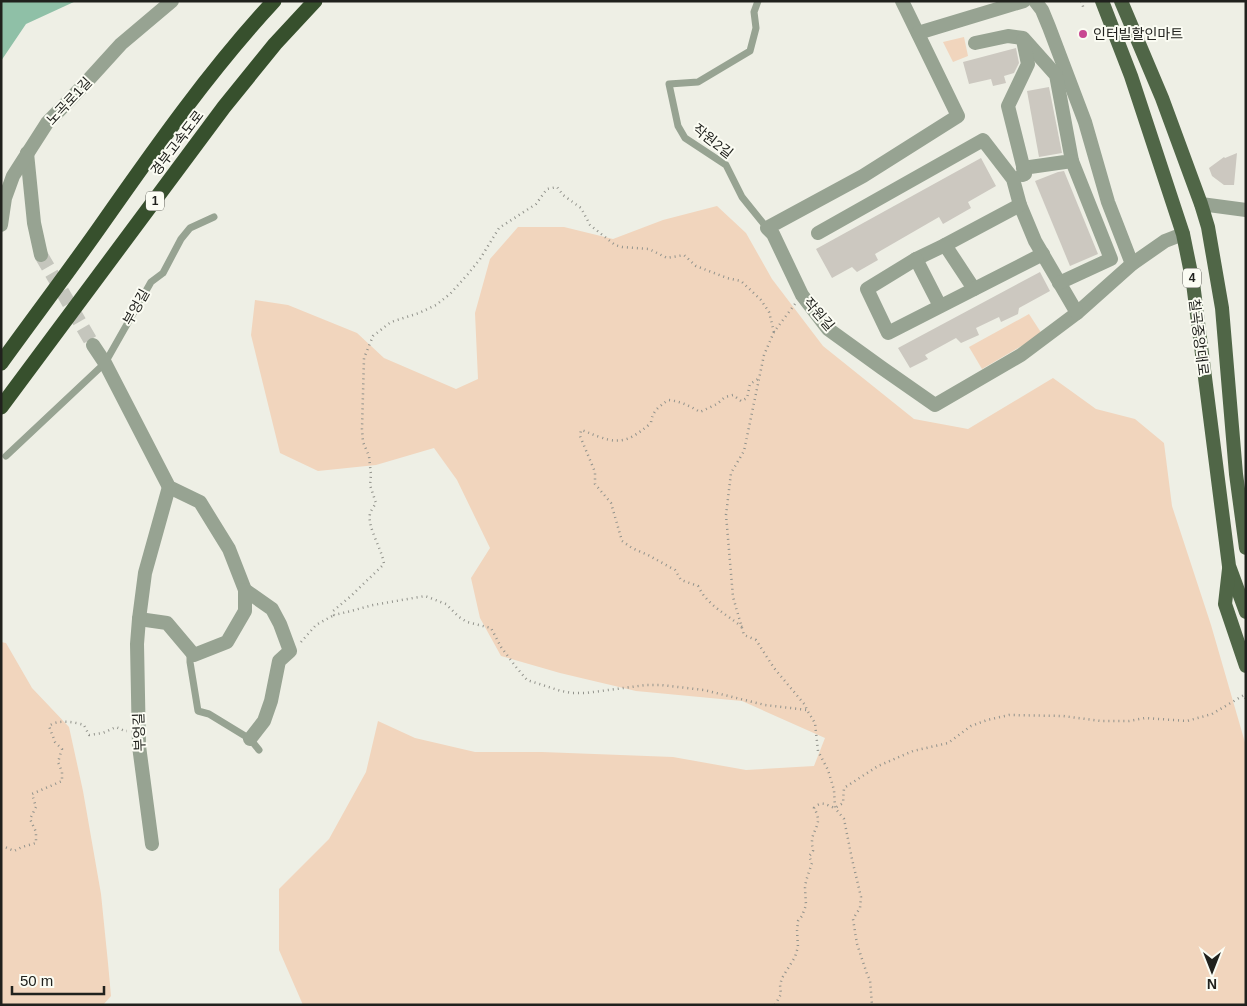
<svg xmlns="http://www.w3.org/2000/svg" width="1247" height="1006" viewBox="0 0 1247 1006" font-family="Helvetica,'Noto Sans KR',sans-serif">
<rect width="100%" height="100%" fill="#eeefe5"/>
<!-- green -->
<g fill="#f1d5bd">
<polygon points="964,37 968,56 953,62 943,42"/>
<polygon points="717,206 746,233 772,279 823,346 914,419 968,429 1053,378 1096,409 1135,419 1164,443 1172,506 1211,625 1246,746 1246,1005 303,1005 279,950 279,889 329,839 366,772 378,721 415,738 475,752 542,752 673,757 746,770 814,766 825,738 742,701 636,691 560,673 501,656 480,618 471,578 490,548 457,480 434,448 376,465 318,471 280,453 251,335 255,300 288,305 357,333 384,358 456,389 478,379 475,313 490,259 518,227 564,227 613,239 663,220"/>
<polygon points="1029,314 1042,334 982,369 969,347"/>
<polygon points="1,642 6,643 32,688 69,727 83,791 101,894 108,963 111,996 103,1005 1,1005"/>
</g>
<!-- water -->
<polygon fill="#8fc0a7" points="1,1 76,1 26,24 1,61"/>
<!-- building -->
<g fill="#ccc8c0">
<polygon points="1016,48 1019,63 1014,73 1004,76 1006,83 993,86 991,79 969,84 963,62"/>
<polygon points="1049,87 1062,153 1039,157 1027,91"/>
<polygon points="1237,153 1234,185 1224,185 1212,176 1209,168 1224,157 1225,158"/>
<polygon points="981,158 996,186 968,202 971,208 943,224 939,217 875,254 878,260 857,272 852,267 832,278 816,249"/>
<polygon points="1064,171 1098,254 1070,266 1035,181 1058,172"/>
<polygon points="1040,272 1050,291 1019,308 1018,314 1001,322 999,317 976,328 979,335 961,343 956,338 925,355 928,359 910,368 898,348"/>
</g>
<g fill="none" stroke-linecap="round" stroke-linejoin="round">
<!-- minor-tunnel -->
<polyline stroke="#c5c6bd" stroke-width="14" stroke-dasharray="14 7" stroke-linecap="butt" points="41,255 93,345"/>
<!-- path -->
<g stroke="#92938c" stroke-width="2.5" stroke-dasharray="1 4" stroke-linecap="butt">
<polyline points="1081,1 1084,9"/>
<polyline points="795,304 774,332 764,355 744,451 731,473 726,515 733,597 744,635 756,640 774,668 805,705 807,710 815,723 818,751 828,770 834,790 835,808 844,819 852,859 861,897 860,908 853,919 857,944 867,974 870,980 872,1005"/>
<path d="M774,332L769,312L761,300L741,281L727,278L696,266L684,255L667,258L649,249L622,247L615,245L590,225L581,208L563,195L557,187L547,189L536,204L499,228L480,259L468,274L450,294L436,305L419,313L391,322L373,336L364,358L362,429L363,442L369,456L371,475L370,485L376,503C374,506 371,510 370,514C367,527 382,549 384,564L351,596L333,611L334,615L351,611L373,605L425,596L446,604L459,617L467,622L491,628L501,647L516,667L527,680L561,691L572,693H586L646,685H661L704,690L765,705L807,710"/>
<path d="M742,627C725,613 708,606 698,586L681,580L675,570L648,555L632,548L622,541L611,503L595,484V472L580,436L581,430C588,432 593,435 600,437C623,446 634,437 651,423C652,411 659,407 668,400C680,401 690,406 700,412L717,404L725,397L733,395L741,401L747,398L750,384L758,379"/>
<polyline points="301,642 316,625 334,615"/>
<path d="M1,847H5L14,851L22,847L36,843V832L30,819L36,807L32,794L62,781V772L58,762L62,749L55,742L49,726C58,719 74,722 84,725L89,735L103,733L116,727L125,731H127"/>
<path d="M775,1005L781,994L780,985L782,978L795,957L798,947L797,931L798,921L802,916L806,905L805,888L806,881L812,863L809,856C817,848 811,849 812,841C812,834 818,827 818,820C818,816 816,811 814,808C822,800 826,805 835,808L843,803L844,788L878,766L913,751L948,743L971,726L987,720L1009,715L1063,716L1101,721H1129L1145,718L1187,721L1212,714L1244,695L1246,699"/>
</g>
<!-- service -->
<g stroke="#97a392" stroke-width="7">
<polyline points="758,1 754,12 756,28 750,51 698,82 669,84 678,126 685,138 726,165 742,197 767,228"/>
<polyline points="6,456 105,363 151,282 163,273 181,239 190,228 214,217"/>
<polyline points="190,651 190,662 198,711 209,714 250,739 259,750"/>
</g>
<!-- minor -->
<g stroke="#97a392" stroke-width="14">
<polyline points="902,1 958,116 863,176 767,228 773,234 802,295 828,329 882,368 935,405 1021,355 1077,313 1132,264 1165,241 1183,234"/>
<polyline points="1035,1 1042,10 1049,27 1085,122 1108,202 1132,264"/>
<polyline points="918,33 1024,1"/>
<polyline points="975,43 1008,36 1023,38 1056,75 1072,161 1023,168"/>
<polyline points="27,153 34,223 41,255"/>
<polyline points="1022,175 1025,174 1008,106 1028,64 1023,40"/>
<polyline points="1201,204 1246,210"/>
<polyline points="1,225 5,198 13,176 47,123 81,88 121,44 172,1"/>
<polyline points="818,233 983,140 1013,179 1020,205 1035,241 1077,313"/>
<polyline points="945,245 1020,205"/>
<polyline points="916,259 945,245 974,289"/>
<polyline points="1059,283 1111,259 1072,161"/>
<polyline points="940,306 916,259 867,289 888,333 1043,254"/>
<polyline points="93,345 105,363 169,487 200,502 229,549 245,590 272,609 280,624 290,651 279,661 271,701 264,721 250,739"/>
<polyline points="139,619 167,623 194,655 227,642 245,611 245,590"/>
<polyline points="152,844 139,746 137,644 139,619 145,573 169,487"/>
</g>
<!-- primary -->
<g stroke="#506647" stroke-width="14">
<polyline points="1102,1 1131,76 1183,234 1193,283 1229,566 1246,612"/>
<polyline points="1121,1 1162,98 1201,204 1208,227 1222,308 1236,474 1246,548"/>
<polyline points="1229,569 1225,604 1246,666"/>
</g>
<!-- motorway -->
<g stroke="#37502d" stroke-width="15">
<path d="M1,363C35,316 69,271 102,224C156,147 210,70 274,1"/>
<polyline points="1,407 224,107 275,44 315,1"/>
</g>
</g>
<!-- markers -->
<circle fill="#c84791" stroke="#fbfcf3" stroke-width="2" cx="1083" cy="34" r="5"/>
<g text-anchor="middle" stroke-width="4" stroke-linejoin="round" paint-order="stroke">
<!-- shield labels -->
<g fill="#fbfcf3" stroke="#62635d" stroke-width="1">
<rect x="146" y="191.5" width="18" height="19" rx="4"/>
<rect x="1183" y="268.5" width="18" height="19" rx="4"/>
</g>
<g font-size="12" font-weight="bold" fill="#20211d">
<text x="155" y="205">1</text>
<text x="1192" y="282">4</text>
</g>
<!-- poi labels -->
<g font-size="14" fill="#20211d" stroke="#fbfcf3" text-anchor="start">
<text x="1093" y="39">인터빌할인마트</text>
</g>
<!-- street labels -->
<g font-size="14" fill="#20211d" stroke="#fbfcf3">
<text transform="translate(69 101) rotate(-47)" y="5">노곡로1길</text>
<text transform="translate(713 141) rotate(38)" y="5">작원2길</text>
<text transform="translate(177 143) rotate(-53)" y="5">경부고속도로</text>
<text transform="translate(136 307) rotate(-61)" y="5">부엉길</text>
<text transform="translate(819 314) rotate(49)" y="5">작원길</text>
<text transform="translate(1199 337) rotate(83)" y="5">칠곡중앙대로</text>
<text transform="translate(139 732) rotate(-92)" y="5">부엉길</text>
</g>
</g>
<!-- border -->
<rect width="1247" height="1006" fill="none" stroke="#20211d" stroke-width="5"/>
<!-- north arrow -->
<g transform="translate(1212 971) rotate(180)" stroke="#fbfcf3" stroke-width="4" paint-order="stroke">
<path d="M0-4L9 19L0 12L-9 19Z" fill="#20211d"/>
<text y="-8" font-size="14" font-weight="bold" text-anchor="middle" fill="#20211d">N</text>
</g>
<!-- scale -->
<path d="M12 986v8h92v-8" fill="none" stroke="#20211d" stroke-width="2.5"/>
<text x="20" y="986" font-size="15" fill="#20211d" stroke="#fbfcf3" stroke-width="4" paint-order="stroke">50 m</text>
</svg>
